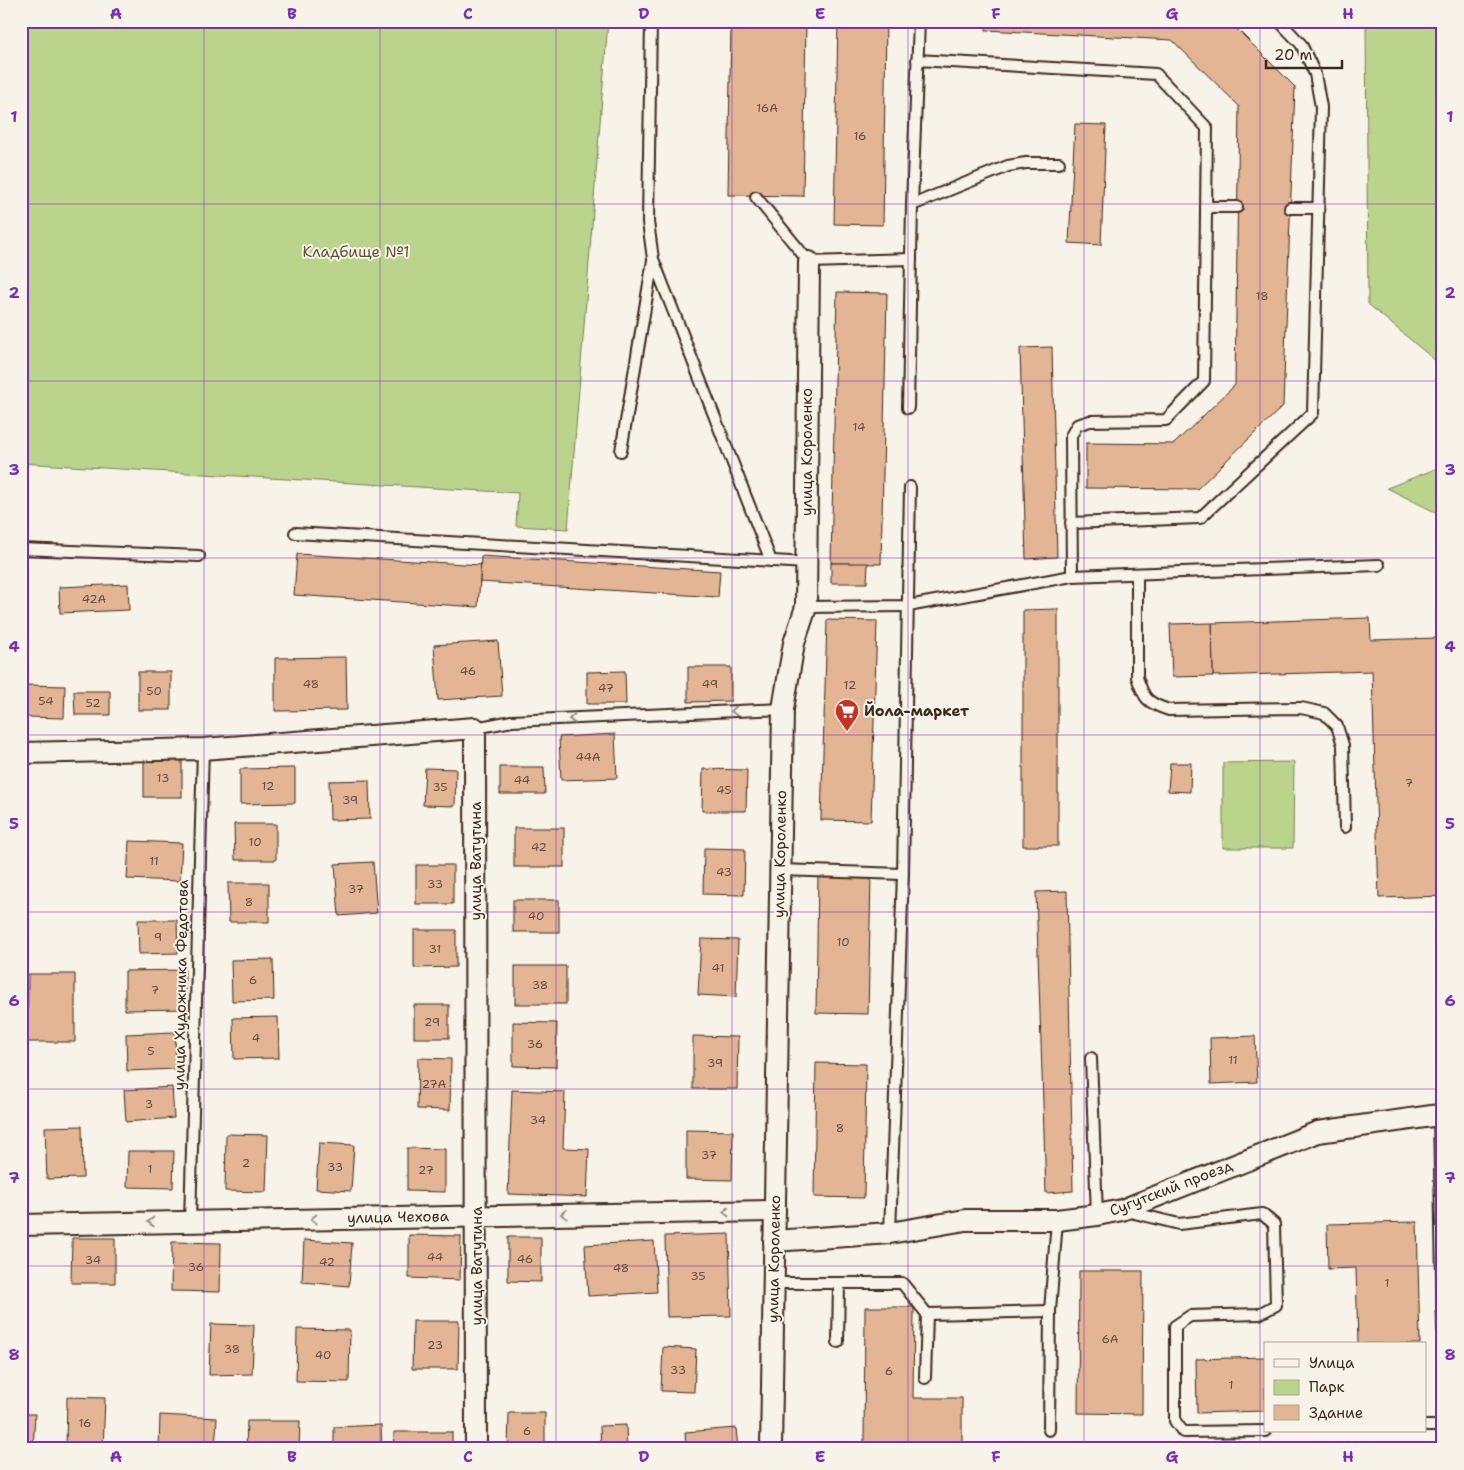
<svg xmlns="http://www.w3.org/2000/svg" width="1464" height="1470" viewBox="0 0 1464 1470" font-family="'Shantell Sans',sans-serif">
<rect width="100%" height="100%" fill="#f7f3e8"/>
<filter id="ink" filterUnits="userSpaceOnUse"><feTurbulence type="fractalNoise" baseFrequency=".02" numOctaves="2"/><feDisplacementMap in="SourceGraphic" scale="10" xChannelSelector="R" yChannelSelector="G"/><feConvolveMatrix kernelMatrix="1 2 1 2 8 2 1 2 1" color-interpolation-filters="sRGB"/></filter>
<g filter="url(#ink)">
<!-- green -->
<g fill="#bbd48b" stroke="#7b7f54">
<polygon points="21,21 608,21 568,529 516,526 518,493 21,463"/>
<polygon points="1366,21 1443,21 1443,367 1368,304"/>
<polygon points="1443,466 1443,516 1387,488"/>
<polygon points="1294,762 1293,848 1223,848 1223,763"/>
</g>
<!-- building -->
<g fill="#e3b594" stroke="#3b2a1e">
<polygon points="731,21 806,21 803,196 728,195"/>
<polygon points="838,21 886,21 883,225 834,224"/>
<polygon points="986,21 1229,21 1295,87 1283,406 1197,489 1086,488 1086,443 1174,444 1235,385 1239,106 1172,40 986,30"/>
<polygon points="1075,124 1106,125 1101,245 1069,243"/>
<polygon points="837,292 887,293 881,564 831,563"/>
<polygon points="1052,347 1057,557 1026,559 1020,348"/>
<polygon points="297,554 481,565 478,607 294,595"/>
<polygon points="481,556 720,571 718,597 480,582"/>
<polygon points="831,563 868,563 867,583 831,583"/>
<polygon points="128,584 129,610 60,613 59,587"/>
<polygon points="1058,609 1058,846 1023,846 1023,610"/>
<polygon points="1370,618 1371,640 1438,638 1443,822 1443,896 1379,898 1372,671 1213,676 1212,623"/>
<polygon points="827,620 877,621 871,821 821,820"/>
<polygon points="1212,623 1213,676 1172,677 1170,624"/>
<polygon points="498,641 502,696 438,700 434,645"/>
<polygon points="346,657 347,710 275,711 275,658"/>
<polygon points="688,667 731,667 731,701 688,702"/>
<polygon points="625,671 626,704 587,704 587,672"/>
<rect x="138" y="672" width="33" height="38"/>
<polygon points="27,685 65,686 64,718 26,717"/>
<polygon points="74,691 110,691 110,715 75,715"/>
<polygon points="615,734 617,778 561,780 559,737"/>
<rect x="144" y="758" width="38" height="39"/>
<polygon points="1170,763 1191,763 1190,792 1168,791"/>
<polygon points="500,767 544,767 545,794 500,794"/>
<polygon points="295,768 295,803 240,804 240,769"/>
<polygon points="425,768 456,769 455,806 423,805"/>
<polygon points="703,769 747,770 746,811 702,811"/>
<polygon points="369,780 370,819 330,820 329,781"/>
<polygon points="234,824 276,824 276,860 235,860"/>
<rect x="514" y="828" width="50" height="39"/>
<polygon points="129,841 182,843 180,881 127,879"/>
<polygon points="704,848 745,849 744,895 703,894"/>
<polygon points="373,862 377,913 339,916 335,864"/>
<rect x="416" y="865" width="37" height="39"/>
<polygon points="818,875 871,876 868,1014 816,1013"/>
<polygon points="228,883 269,883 269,922 229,922"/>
<polygon points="1067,891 1073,1191 1046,1193 1036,892"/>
<rect x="513" y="900" width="46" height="32"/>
<polygon points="138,920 177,920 178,953 139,954"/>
<polygon points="414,930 456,930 456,967 414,968"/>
<polygon points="701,939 738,940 736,997 698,995"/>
<polygon points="273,959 274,1000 232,1001 231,960"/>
<rect x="515" y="966" width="51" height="38"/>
<polygon points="185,970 185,1009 125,1010 125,971"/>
<polygon points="28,974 75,974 75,1042 27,1042"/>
<rect x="414" y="1005" width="35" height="33"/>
<polygon points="278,1017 279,1058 234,1059 233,1018"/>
<polygon points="513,1022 557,1023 556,1067 513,1066"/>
<polygon points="175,1032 176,1069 127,1071 126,1034"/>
<polygon points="693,1036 738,1037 737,1089 693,1089"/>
<polygon points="1255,1036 1257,1082 1211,1084 1210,1038"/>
<polygon points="418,1058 451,1059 450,1110 417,1109"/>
<polygon points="816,1063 866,1064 864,1198 814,1197"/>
<polygon points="172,1087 174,1118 126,1122 124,1090"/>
<polygon points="512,1090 565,1092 563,1148 589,1149 587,1197 508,1194"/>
<polygon points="82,1126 83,1178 47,1179 45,1127"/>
<polygon points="686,1130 733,1131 732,1180 686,1179"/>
<polygon points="226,1134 268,1135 266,1192 225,1191"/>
<polygon points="319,1143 354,1145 351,1191 316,1189"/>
<polygon points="407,1148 445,1149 445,1192 407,1191"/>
<polygon points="128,1151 174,1151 173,1188 127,1187"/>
<polygon points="1417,1222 1420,1344 1358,1344 1356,1268 1328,1269 1327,1224"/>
<polygon points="729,1234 731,1316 667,1317 665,1236"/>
<polygon points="409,1235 461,1236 460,1280 409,1278"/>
<polygon points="508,1237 541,1237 541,1282 508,1281"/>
<polygon points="72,1238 115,1238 115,1283 71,1283"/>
<polygon points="304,1240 352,1243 349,1286 302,1282"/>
<polygon points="654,1241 657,1292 588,1296 585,1245"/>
<polygon points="172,1242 221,1243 220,1292 171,1291"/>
<polygon points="1079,1271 1143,1271 1142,1414 1078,1413"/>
<polygon points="865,1307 914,1307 913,1398 962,1398 962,1448 864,1448"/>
<polygon points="413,1321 459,1321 458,1369 412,1369"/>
<polygon points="211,1324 254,1325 252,1374 209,1375"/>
<polygon points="297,1329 350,1330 349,1382 296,1381"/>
<polygon points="663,1347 696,1349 694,1392 661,1391"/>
<polygon points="1265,1357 1265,1411 1197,1413 1196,1359"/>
<polygon points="67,1397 105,1398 103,1449 66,1449"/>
<polygon points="509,1413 545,1413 545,1449 508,1449"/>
<polygon points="21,1414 35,1414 33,1449 21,1449"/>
<polygon points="160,1415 217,1418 215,1449 159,1449"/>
<polygon points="247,1421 300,1421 299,1449 246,1449"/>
<polygon points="381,1425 382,1449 334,1449 334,1427"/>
<polygon points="626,1425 627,1449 601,1449 600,1426"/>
<polygon points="736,1428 738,1449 686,1449 685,1432"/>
<polygon points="394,1432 452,1432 452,1449 393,1449"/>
</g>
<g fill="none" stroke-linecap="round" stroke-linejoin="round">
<defs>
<g id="lane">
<polyline points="651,21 648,222 653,259 771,561"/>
<polyline points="917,60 1156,74 1207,128 1204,381 1166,420 1090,421 1077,425 1071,436 1072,576"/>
<polyline points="756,197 809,262 911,259"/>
<polyline points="912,205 1008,166 1026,163 1059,163"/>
<polyline points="1206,207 1237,207"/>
<polyline points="1290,208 1318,208"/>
<polyline points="908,408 912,205 919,21"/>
<polyline points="621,451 653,260"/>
<polyline points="1071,523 1200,518 1313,413 1321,107 1315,74 1301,44 1279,21"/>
<polyline points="295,533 807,563"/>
<polyline points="21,549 199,556"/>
<path d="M1137,574V677C1144,699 1147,703 1169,710L1301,708L1324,713L1337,726L1343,745L1345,827"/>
<polyline points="806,607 908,606 1072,576 1379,565"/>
<polyline points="475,728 512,721 783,709"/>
<polyline points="780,870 903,874"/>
<polyline points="1091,1058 1097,1215"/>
<polyline points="1441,1113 1439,1115 1443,1329"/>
<polyline points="1126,1211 1179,1224 1262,1214 1274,1224 1276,1305 1259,1314 1190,1316 1175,1326 1175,1421 1183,1432 1265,1431"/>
<polyline points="190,1222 203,749"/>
<polyline points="890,1233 903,874 910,487"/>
<polyline points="774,1283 902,1283 927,1314 1050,1311"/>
<polyline points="838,1342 839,1283"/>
<polyline points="925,1378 927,1314"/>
<polyline points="1425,1426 1434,1426"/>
<polyline points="1049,1430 1050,1311 1057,1220"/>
</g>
<g id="street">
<polyline points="21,753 203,749 475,728 476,1449"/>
<polyline points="21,1225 775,1211"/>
<polyline points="774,1241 890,1233 965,1220 1057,1220 1097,1215 1122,1210 1318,1132 1439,1115"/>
<polyline points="771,1449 783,709 794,643 806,607 809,262"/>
</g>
</defs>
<!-- lane casing -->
<use href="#lane" stroke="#3b2a1e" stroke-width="14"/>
<!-- street casing -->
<use href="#street" stroke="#3b2a1e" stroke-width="24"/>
<!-- lane -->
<use href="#lane" stroke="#f7f3e8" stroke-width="10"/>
<!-- street -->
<use href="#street" stroke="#f7f3e8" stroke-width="20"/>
</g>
<!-- one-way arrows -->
<defs><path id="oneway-chevron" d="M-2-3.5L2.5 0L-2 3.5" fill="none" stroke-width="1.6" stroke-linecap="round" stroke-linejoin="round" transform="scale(1.25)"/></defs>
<g stroke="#998e83">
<use href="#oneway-chevron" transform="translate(734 711) rotate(177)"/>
<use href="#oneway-chevron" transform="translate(572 719) rotate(177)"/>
<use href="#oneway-chevron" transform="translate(726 1212) rotate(179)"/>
<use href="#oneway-chevron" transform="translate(564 1214) rotate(179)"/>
<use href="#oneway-chevron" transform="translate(314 1219) rotate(179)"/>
<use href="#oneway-chevron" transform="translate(151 1222) rotate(179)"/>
</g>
</g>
<!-- grid -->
<path fill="none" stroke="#7b2cbf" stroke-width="1" stroke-opacity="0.55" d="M204,21V1449M380,21V1449M556,21V1449M732,21V1449M908,21V1449M1084,21V1449M1260,21V1449M21,204H1443M21,381H1443M21,558H1443M21,735H1443M21,912H1443M21,1089H1443M21,1266H1443"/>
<!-- icons -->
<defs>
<symbol id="supermarket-pin" viewBox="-11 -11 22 30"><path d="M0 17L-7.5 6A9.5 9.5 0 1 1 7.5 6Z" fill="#c8321e" stroke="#f7f3e8"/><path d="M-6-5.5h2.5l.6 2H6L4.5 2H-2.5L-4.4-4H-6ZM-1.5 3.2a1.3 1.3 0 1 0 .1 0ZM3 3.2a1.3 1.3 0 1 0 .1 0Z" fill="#fff"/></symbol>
</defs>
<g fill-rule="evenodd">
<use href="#supermarket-pin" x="833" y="697" width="28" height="38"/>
</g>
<g text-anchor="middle" stroke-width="4" stroke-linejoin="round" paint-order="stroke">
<!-- number labels -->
<g font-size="12" fill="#654d3c">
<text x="767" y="112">16А</text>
<text x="860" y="140">16</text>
<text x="1262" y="300">18</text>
<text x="859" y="431">14</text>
<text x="94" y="603">42А</text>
<text x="468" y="675">46</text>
<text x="311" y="688">48</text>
<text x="710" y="688">49</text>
<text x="850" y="689">12</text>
<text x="606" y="692">47</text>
<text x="154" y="695">50</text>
<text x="46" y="705">54</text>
<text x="93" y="707">52</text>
<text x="588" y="761">44А</text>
<text x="163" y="782">13</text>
<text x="522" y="784">44</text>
<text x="1409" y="787">7</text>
<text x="268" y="790">12</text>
<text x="440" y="791">35</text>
<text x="724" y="794">45</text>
<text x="350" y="804">39</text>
<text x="255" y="846">10</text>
<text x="539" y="851">42</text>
<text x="154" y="865">11</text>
<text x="724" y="876">43</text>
<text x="435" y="888">33</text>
<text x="356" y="893">37</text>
<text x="249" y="906">8</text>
<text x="536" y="920">40</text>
<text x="158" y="941">9</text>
<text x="843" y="946">10</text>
<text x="435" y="953">31</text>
<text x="718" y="972">41</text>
<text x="253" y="984">6</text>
<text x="540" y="989">38</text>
<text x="155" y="994">7</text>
<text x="432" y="1026">29</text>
<text x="256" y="1042">4</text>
<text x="535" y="1048">36</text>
<text x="151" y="1055">5</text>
<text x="1233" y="1064">11</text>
<text x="715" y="1067">39</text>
<text x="434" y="1088">27А</text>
<text x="149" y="1108">3</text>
<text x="538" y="1124">34</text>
<text x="840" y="1132">8</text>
<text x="709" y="1159">37</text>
<text x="246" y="1167">2</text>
<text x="335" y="1171">33</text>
<text x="150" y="1173">1</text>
<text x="426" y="1174">27</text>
<text x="435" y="1261">44</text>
<text x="525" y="1263">46</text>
<text x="93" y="1264">34</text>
<text x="327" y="1266">42</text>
<text x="196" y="1271">36</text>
<text x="621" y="1272">48</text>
<text x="698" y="1280">35</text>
<text x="1387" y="1287">1</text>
<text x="1110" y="1343">6А</text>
<text x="435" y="1349">23</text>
<text x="232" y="1353">38</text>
<text x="323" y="1359">40</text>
<text x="678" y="1374">33</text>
<text x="889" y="1375">6</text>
<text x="1231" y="1389">1</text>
<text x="85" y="1427">16</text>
<text x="527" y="1435">6</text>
</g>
<!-- park labels -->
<g font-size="15" fill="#5b5439" stroke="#f7f3e8">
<text x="356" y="257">Кладбище №1</text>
</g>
<!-- street labels -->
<g font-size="15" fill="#3b2a1e" stroke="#f7f3e8">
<text transform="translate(807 452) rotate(-90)" y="5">улица Короленко</text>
<text transform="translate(780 854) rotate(-89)" y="5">улица Короленко</text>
<text transform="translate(476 861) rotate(-90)" y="5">улица Ватутина</text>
<text transform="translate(181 985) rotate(-89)" y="5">улица Художника Федотова</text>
<text transform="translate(1171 1188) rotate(-21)" y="5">Сугутский проезд</text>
<text transform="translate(398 1217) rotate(-1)" y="5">улица Чехова</text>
<text transform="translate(774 1259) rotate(-89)" y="5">улица Короленко</text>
<text transform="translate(477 1266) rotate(-90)" y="5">улица Ватутина</text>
</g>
<!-- poi labels -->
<g font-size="15" font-weight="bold" fill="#3b2a1e" stroke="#f7f3e8" text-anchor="start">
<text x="864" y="716">Йола-маркет</text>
</g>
</g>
<!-- margin -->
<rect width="1464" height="1470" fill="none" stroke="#f7f3e8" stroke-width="55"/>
<!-- legend -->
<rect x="1264" y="1342" width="162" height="90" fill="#f7f3e8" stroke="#aca397"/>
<rect x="1274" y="1359" width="25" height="8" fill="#f7f3e8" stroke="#aca397"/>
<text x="1309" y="1368" font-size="15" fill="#3b2a1e">Улица</text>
<rect x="1274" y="1380" width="25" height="15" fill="#bbd48b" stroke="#aca397"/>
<text x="1309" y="1392" font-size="15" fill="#3b2a1e">Парк</text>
<rect x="1274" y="1405" width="25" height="15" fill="#e3b594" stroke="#aca397"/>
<text x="1309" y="1418" font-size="15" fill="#3b2a1e">Здание</text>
<!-- scale -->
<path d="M1266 60v8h76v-8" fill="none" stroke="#3b2a1e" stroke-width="2.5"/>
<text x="1274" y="60" font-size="15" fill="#3b2a1e" stroke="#f7f3e8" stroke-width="4" paint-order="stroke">20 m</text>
<rect x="28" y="28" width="1408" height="1414" fill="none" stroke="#7b2cbf" stroke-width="2"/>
<g font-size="16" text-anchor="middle" font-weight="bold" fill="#7b2cbf">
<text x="116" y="19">A</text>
<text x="292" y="19">B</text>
<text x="468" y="19">C</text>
<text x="644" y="19">D</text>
<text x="820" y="19">E</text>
<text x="996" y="19">F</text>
<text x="1172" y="19">G</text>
<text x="1348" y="19">H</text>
<text x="14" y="122">1</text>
<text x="1450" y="122">1</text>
<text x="14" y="298">2</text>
<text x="1450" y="298">2</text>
<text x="14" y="475">3</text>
<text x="1450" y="475">3</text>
<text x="14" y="652">4</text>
<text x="1450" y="652">4</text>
<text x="14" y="829">5</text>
<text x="1450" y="829">5</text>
<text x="14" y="1006">6</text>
<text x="1450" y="1006">6</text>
<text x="14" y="1183">7</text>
<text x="1450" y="1183">7</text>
<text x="14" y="1360">8</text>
<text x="1450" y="1360">8</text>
<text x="116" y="1462">A</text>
<text x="292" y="1462">B</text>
<text x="468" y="1462">C</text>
<text x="644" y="1462">D</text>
<text x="820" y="1462">E</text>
<text x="996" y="1462">F</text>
<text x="1172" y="1462">G</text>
<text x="1348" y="1462">H</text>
</g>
</svg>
